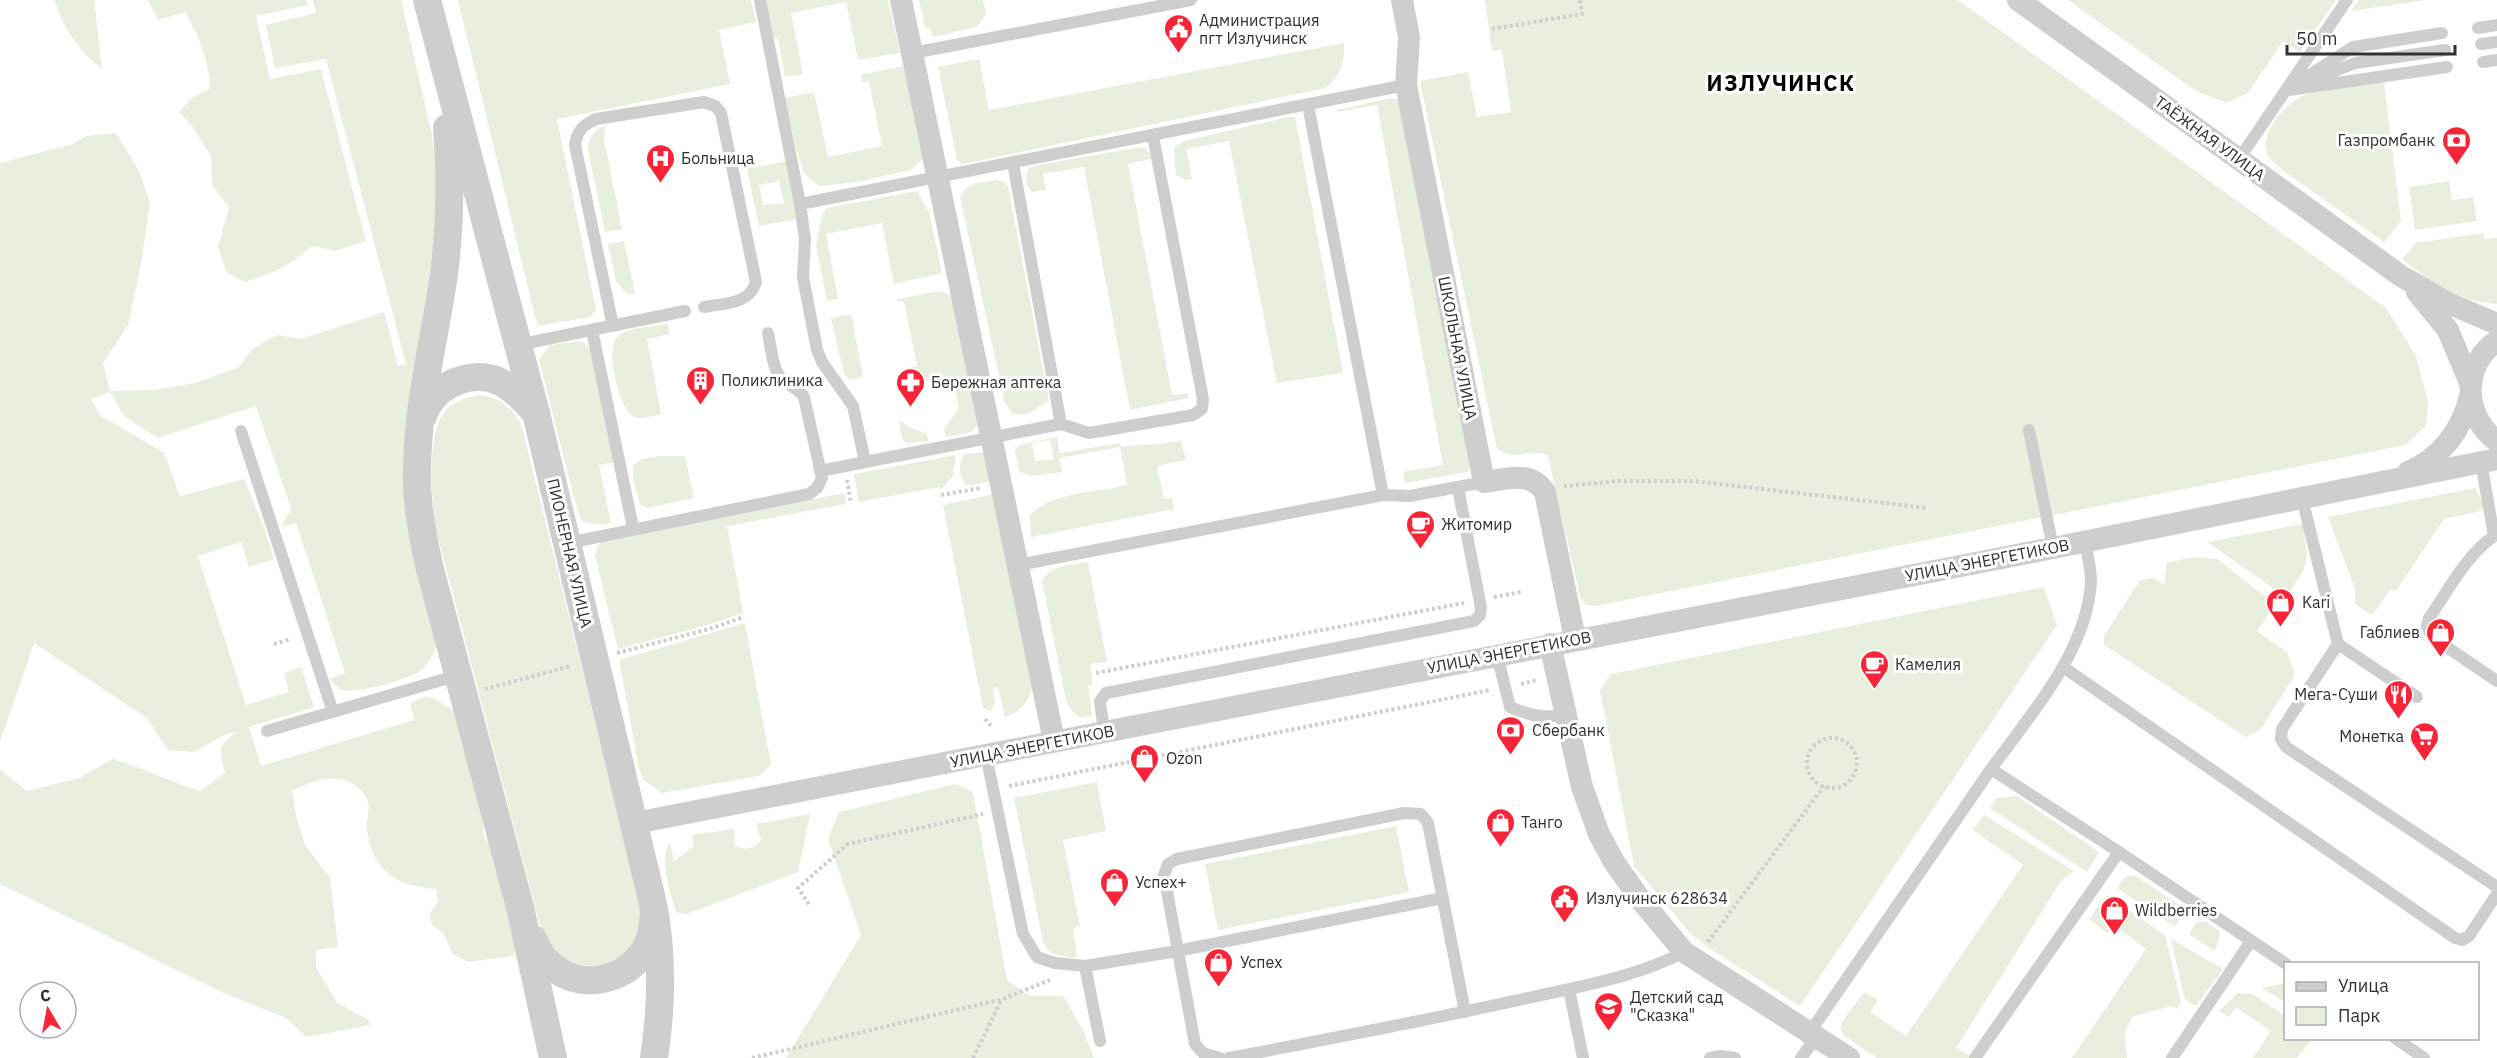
<svg xmlns="http://www.w3.org/2000/svg" width="2497" height="1058" viewBox="0 0 2497 1058" font-family="'IBM Plex Sans',sans-serif">
<rect width="100%" height="100%" fill="#fff"/>
<!-- green -->
<g fill="#e8efde" fill-rule="evenodd">
<path d="M55,0H94L102,69C81,53 61,26 55,0Z"/>
<path d="M148,0H306L308,5L256,16L270,79L321,69L366,241L335,251L312,246C290,266 273,273 245,282L226,272L218,247L229,207L212,185L211,156L192,126L179,112L193,97L210,88C209,60 199,36 185,12L158,20Z"/>
<path d="M313,0H401L432,135L439,195L428,298L418,362L436,647C432,658 427,666 417,673C404,680 357,694 344,690C337,689 334,684 330,679L345,673L296,523L281,527L291,509L256,406L158,438L125,417L110,392L91,399L100,415L164,453L180,496L244,479L265,530L274,559L249,567L241,542L198,556L246,705L289,692L284,673L301,667L314,707L249,727L261,766L414,720L410,703L427,696L437,700L455,712L482,816L484,837L491,846L516,950L513,956L468,962L453,954L443,933L433,926L429,915L438,901L436,889C396,886 372,872 367,829C366,821 370,810 368,802C367,796 362,791 357,787C337,771 313,781 292,791L296,816L305,845L330,878L338,947L316,950V967L337,1003L369,1020L370,1025L306,1037L286,1018L224,993L0,884V769L27,791L79,778L113,759C143,768 170,781 200,791L225,773C218,744 217,751 236,731L220,737L195,752L168,750L147,718L34,643L0,742V163L73,144L86,136L116,133L139,171L150,203L141,264L128,325L103,363L110,391L154,390L195,383L239,367L251,350L277,335L301,339L384,312L398,366L406,364L326,59L275,68L266,25L316,13Z"/>
<polygon points="458,0 751,0 756,22 719,30 730,84 557,119 596,310 590,317 544,325 539,325 535,317"/>
<polygon points="765,0 888,0 900,53 858,60 846,2 791,13 803,74 785,77 778,38 771,39"/>
<polygon points="919,0 983,0 986,14 977,27 933,37 930,29 925,27"/>
<path d="M1485,0H1958L2386,308L2416,356L2428,402L2426,426L2405,445L1596,606L1586,605L1580,596L1548,456C1529,446 1516,463 1497,449L1420,81L1468,72L1477,117L1511,112L1502,50L1492,51Z"/>
<polygon points="2068,0 2336,0 2300,52 2283,41 2248,93 2227,103 2196,91"/>
<polygon points="2359,0 2426,0 2351,11"/>
<path d="M1344,43C1345,63 1341,74 1326,88L963,164L957,160L938,67L979,59L989,110Z"/>
<polygon points="903,66 927,155 911,170 857,182 819,186 804,173 796,149 785,98 814,92 828,157 882,146 869,82 862,82 861,75"/>
<path d="M2384,82L2401,221L2384,242L2284,171C2279,167 2273,163 2270,159C2255,138 2283,106 2300,97C2315,88 2364,85 2384,82Z"/>
<polygon points="1390,98 1398,100 1474,464 1467,472 1405,483 1403,472 1443,465 1377,105 1336,112 1337,110"/>
<polygon points="1288,117 1295,117 1343,373 1277,383 1229,141 1186,149 1192,179 1186,180 1176,175 1174,148 1184,141"/>
<path d="M605,125L604,139L622,229L605,232L588,150C588,137 594,131 605,125Z"/>
<path d="M1135,148H1144L1150,153L1151,159L1128,164L1172,395L1187,393L1189,398L1130,410L1084,167L1043,174L1046,190L1032,192C1025,184 1024,177 1029,168L1037,165Z"/>
<path d="M787,161L797,219L759,226L747,169ZM779,181L784,203L763,205L759,185Z"/>
<path d="M996,180L1005,182L1008,187L1049,400C1036,409 1028,418 1012,413L1005,403L960,197C966,182 981,183 996,180Z"/>
<polygon points="2449,181 2452,200 2473,197 2477,221 2415,230 2409,187"/>
<polygon points="917,191 929,212 942,273 894,284 882,223 826,234 838,299 827,301 816,245 822,215 827,208"/>
<path d="M2483,233L2485,239L2497,238V304C2458,301 2432,284 2402,259L2416,243Z"/>
<polygon points="624,241 635,294 627,294 616,281 608,244"/>
<polygon points="940,291 950,295 953,302 979,423 971,432 946,437 944,429 959,408 952,376 908,385 905,369 917,366 904,301 897,302 897,299"/>
<polygon points="851,314 863,377 850,380 844,374 831,318"/>
<path d="M668,324L670,334L647,339L661,414C653,416 641,420 634,417C619,409 604,347 618,336C630,326 654,327 668,324Z"/>
<path d="M580,341L592,349L615,462L599,465L611,523C600,525 592,525 582,521L577,509L539,360L550,345Z"/>
<path d="M478,395C501,397 515,409 523,431L642,911L643,921L631,951L601,968L567,963L542,933L435,526C432,498 425,429 448,408C456,401 467,398 478,395Z"/>
<polygon points="899,420 911,428 927,434 928,441 906,443 902,438"/>
<path d="M1057,437L1060,453L1120,443L1121,447C1142,444 1160,445 1181,441L1186,460L1157,466L1164,499L1172,498L1174,509L1031,537L1030,515C1054,491 1096,493 1127,485L1120,447L1059,458L1062,472L1031,476L1019,471L1015,451L1019,445ZM1050,440L1054,459L1035,461L1032,443Z"/>
<path d="M987,452L992,477L988,482L966,486C958,475 958,466 964,454Z"/>
<polygon points="956,455 953,476 940,490 939,487 859,502 854,474"/>
<polygon points="659,456 685,456 694,498 648,508 640,504 633,479 633,466 642,459"/>
<polygon points="2475,488 2485,507 2480,511 2444,519 2396,591 2391,589 2372,615 2355,604 2355,589 2328,517"/>
<polygon points="844,493 846,504 727,526 743,613 708,625 618,649 595,556 597,547 602,541"/>
<path d="M994,494L1034,679C1030,699 1025,710 1005,717L998,687L993,688L995,704L990,711L983,708L943,505Z"/>
<path d="M2303,524C2309,565 2310,562 2286,597L2207,542Z"/>
<polygon points="2193,557 2217,559 2275,604 2257,631 2287,652 2294,672 2293,678 2260,730 2246,737 2104,645 2104,636 2140,580 2153,578 2164,585 2167,563"/>
<path d="M1088,562L1107,662L1090,664L1093,684L1088,686L1092,715L1081,718L1072,711L1066,701L1042,581C1051,565 1071,565 1088,562Z"/>
<polygon points="2044,587 2057,625 1800,1006 1706,946 1690,933 1634,866 1600,690 1611,674"/>
<polygon points="745,623 771,765 759,776 662,793 643,780 639,768 619,660"/>
<polygon points="1097,782 1106,831 1063,840 1080,926 1073,928 1077,956 1071,958 1050,953 1043,942 1014,798"/>
<polygon points="955,784 973,792 1007,980 1029,996 1063,996 1083,1030 1094,1058 786,1058 861,935 828,839 839,812"/>
<polygon points="2017,796 2099,852 2087,872 1990,808 1996,798"/>
<path d="M810,814L798,872L687,914L677,913C671,897 658,857 670,843L674,861L694,846L692,835L734,829L735,845C744,851 754,849 761,840L756,824Z"/>
<polygon points="1984,815 2074,871 2061,881 1956,1048 1974,1058 1877,1058 1846,1037 1840,1029 1842,1022 1864,992 1878,1000 1870,1012 1906,1036 2023,865 1973,830"/>
<polygon points="1396,826 1409,892 1218,930 1205,864"/>
<polygon points="2134,875 2181,906 2183,913 2175,927 2117,888 2126,876"/>
<polygon points="2107,895 2165,935 2181,1003 2177,1009 2171,1006 2132,1017 2125,1033 2127,1058 2072,1058 2146,949 2113,924 2107,933 2089,919"/>
<polygon points="2205,921 2219,931 2220,938 2214,951 2189,934 2196,923"/>
<polygon points="2171,939 2223,969 2196,1006 2185,1000"/>
<polygon points="2285,983 2285,1002 2262,988"/>
<polygon points="2238,993 2253,994 2285,1016 2286,1038 2312,1039 2297,1058 2253,1058 2271,1031 2236,1007 2229,1017 2219,1011"/>
</g>
<g fill="none" stroke-linecap="round" stroke-linejoin="round">
<!-- path -->
<g stroke="#cecece" stroke-width="4" stroke-dasharray="3 3" stroke-linecap="butt">
<polyline points="1492,29 1582,14 1580,0"/>
<polyline points="847,480 851,503"/>
<polyline points="1564,486 1618,481 1693,481 1927,508"/>
<polyline points="941,495 981,488"/>
<polyline points="1494,597 1521,592"/>
<polyline points="274,644 291,639"/>
<polyline points="617,653 709,629 744,617"/>
<polyline points="1096,673 1464,603"/>
<polyline points="1521,684 1537,680"/>
<polyline points="485,689 571,666"/>
<polyline points="985,719 991,726"/>
<circle cx="1832" cy="763" r="25"/>
<polyline points="1009,786 1490,690"/>
<polyline points="809,904 798,888 848,844 983,814"/>
<polyline points="1708,942 1824,786"/>
<polyline points="752,1058 1003,999 1050,980"/>
<polyline points="973,1058 1002,999"/>
</g>
<!-- service -->
<g stroke="#cecece" stroke-width="12">
<polyline points="760,0 800,204 805,239 803,277 817,350 822,362 853,406 865,462 1061,424 1089,433 1193,415 1202,409 1203,399 1153,136"/>
<polyline points="2478,28 2497,25"/>
<polyline points="2481,44 2497,42"/>
<polyline points="913,53 1191,0"/>
<polyline points="2483,62 2497,60"/>
<polyline points="2312,80 2355,63 2445,50"/>
<polyline points="2291,87 2353,47 2442,33"/>
<polyline points="2289,90 2447,67"/>
<polyline points="1308,105 1383,495 1410,496 1484,482"/>
<polyline points="2239,159 2347,0"/>
<polyline points="1013,163 1061,424"/>
<polyline points="800,204 1406,85"/>
<path d="M613,326L575,145C577,131 583,125 596,119L704,102L715,106L721,113L756,282C749,305 724,303 704,307"/>
<polyline points="592,330 633,528"/>
<polyline points="517,345 685,311"/>
<polyline points="2029,430 2053,548"/>
<polyline points="241,431 333,712"/>
<path d="M2481,462L2494,536C2466,555 2448,591 2429,618L2427,626L2432,637L2497,681"/>
<polyline points="820,471 865,462"/>
<polyline points="2302,498 2338,644 2282,729 2281,739 2286,747 2497,887"/>
<path d="M2085,542C2088,558 2093,576 2090,592C2082,657 2028,718 1991,769L2119,852L2286,964"/>
<path d="M568,543L809,494L817,488L822,478L804,397C798,387 789,387 782,379C772,369 771,346 768,333"/>
<polyline points="1018,565 1383,495"/>
<polyline points="2338,644 2417,697"/>
<path d="M1497,655L1510,707C1530,716 1544,718 1565,715"/>
<polyline points="2063,667 2455,938 2462,940 2469,936 2497,894"/>
<polyline points="267,731 459,675"/>
<polyline points="1104,732 1100,701 1106,693 1474,621 1480,615 1481,608 1458,488"/>
<polyline points="986,755 1023,934 1037,957 1055,963 1085,966 1177,951 1443,898"/>
<polyline points="1085,966 1100,1041"/>
<polyline points="1569,989 1583,1058"/>
<polyline points="1810,1032 1991,769"/>
<polyline points="2395,1038 2424,1058"/>
<polyline points="1220,1058 1203,1053 1195,1044 1164,875 1168,864 1177,859 1404,813 1421,814 1428,823 1465,1012"/>
<path d="M1229,1058C1329,1039 1429,1020 1528,998C1580,986 1637,977 1684,952"/>
<polyline points="1710,1058 1721,1056 1735,1058"/>
<polyline points="1801,1058 1817,1036"/>
<polyline points="1975,1058 2119,852"/>
<polyline points="2172,1058 2251,941"/>
</g>
<!-- minor -->
<g stroke="#cecece" stroke-width="22">
<polyline points="901,0 1054,741"/>
<path d="M1402,0L1409,37L1406,85L1484,482C1507,479 1530,470 1545,492L1575,639"/>
<polyline points="2018,0 2401,276 2448,303 2497,324"/>
<polyline points="2417,292 2448,330 2470,383"/>
<path d="M2497,341C2461,364 2463,417 2497,441"/>
<path d="M2408,472C2441,458 2462,430 2470,396"/>
<polyline points="1550,644 1582,787 1599,834 1614,862 1640,899 1684,952 1849,1058"/>
<polyline points="635,823 2053,548 2497,459"/>
</g>
<!-- tertiary -->
<g stroke="#cecece" stroke-width="28">
<path d="M427,0L536,413L653,904C663,956 662,1006 654,1058"/>
<path d="M447,128C451,176 450,227 444,275C434,342 416,410 417,479C417,509 423,539 430,569L520,907L553,1058"/>
<path d="M423,416C432,387 467,370 496,380C513,387 525,401 536,413"/>
<path d="M533,939C560,1007 652,984 653,920"/>
</g>
</g>
<!-- icons -->
<defs>
<symbol id="civic-pin" viewBox="-11 -11 22 30"><path d="M0 17L-7.5 6A9.5 9.5 0 1 1 7.5 6Z" fill="#f72537" stroke="#fff"/><path d="M-.6-6.5H3V-4.5H.6V-3L4-1V1h2V6H-6V1h2V-1L-.6-3ZM-1.2 2.5V6h2.4V2.5Z" fill="#fff"/></symbol>
<symbol id="bank-pin" viewBox="-11 -11 22 30"><path d="M0 17L-7.5 6A9.5 9.5 0 1 1 7.5 6Z" fill="#f72537" stroke="#fff"/><path d="M-6-4H6V4H-6ZM0-2.3a2.3 2.3 0 1 0 0 4.6a2.3 2.3 0 1 0 0-4.6Z" fill="#fff"/></symbol>
<symbol id="hospital-pin" viewBox="-11 -11 22 30"><path d="M0 17L-7.5 6A9.5 9.5 0 1 1 7.5 6Z" fill="#f72537" stroke="#fff"/><path d="M-5-5h3v3.5h4V-5h3V5h-3V1.5h-4V5h-3Z" fill="#fff"/></symbol>
<symbol id="building-pin" viewBox="-11 -11 22 30"><path d="M0 17L-7.5 6A9.5 9.5 0 1 1 7.5 6Z" fill="#f72537" stroke="#fff"/><path d="M-4-6H4V6H1V3H-1V6H-4ZM-2.5-4.3h1.7v1.8h-1.7ZM.8-4.3h1.7v1.8H.8ZM-2.5-1h1.7V.8h-1.7ZM.8-1h1.7V.8H.8Z" fill="#fff"/></symbol>
<symbol id="pharmacy-pin" viewBox="-11 -11 22 30"><path d="M0 17L-7.5 6A9.5 9.5 0 1 1 7.5 6Z" fill="#f72537" stroke="#fff"/><path d="M-2-6h4v4h4v4h-4v4h-4v-4h-4v-4h4Z" fill="#fff"/></symbol>
<symbol id="cafe-pin" viewBox="-11 -11 22 30"><path d="M0 17L-7.5 6A9.5 9.5 0 1 1 7.5 6Z" fill="#f72537" stroke="#fff"/><path d="M-5.5-4.5H6V0H3Q3 3.5 0 3.5H-2.5Q-5.5 3.5-5.5 0ZM3-3.2v2h1.7v-2ZM-6 4.5H4V6H-6Z" fill="#fff"/></symbol>
<symbol id="shop-pin" viewBox="-11 -11 22 30"><path d="M0 17L-7.5 6A9.5 9.5 0 1 1 7.5 6Z" fill="#f72537" stroke="#fff"/><path d="M-5-2.5h2.3a2.7 3.5 0 0 1 5.4 0H5L5.5 6h-11ZM-1.5-2.5h3a1.5 2.3 0 0 0-3 0Z" fill="#fff"/></symbol>
<symbol id="restaurant-pin" viewBox="-11 -11 22 30"><path d="M0 17L-7.5 6A9.5 9.5 0 1 1 7.5 6Z" fill="#f72537" stroke="#fff"/><path d="M-5-6h1v4h1v-4h1v4h1v-4h1v5L-1.5 .5V6h-2V.5L-5-1ZM5-6V6H3V1.5H1.5Q1.5-4 5-6Z" fill="#fff"/></symbol>
<symbol id="supermarket-pin" viewBox="-11 -11 22 30"><path d="M0 17L-7.5 6A9.5 9.5 0 1 1 7.5 6Z" fill="#f72537" stroke="#fff"/><path d="M-6-5.5h2.5l.6 2H6L4.5 2H-2.5L-4.4-4H-6ZM-1.5 3.2a1.3 1.3 0 1 0 .1 0ZM3 3.2a1.3 1.3 0 1 0 .1 0Z" fill="#fff"/></symbol>
<symbol id="school-pin" viewBox="-11 -11 22 30"><path d="M0 17L-7.5 6A9.5 9.5 0 1 1 7.5 6Z" fill="#f72537" stroke="#fff"/><path d="M0-5L7-2L0 1L-7-2ZM-4 1L0 2.5L4 1V4Q0 6-4 4Z" fill="#fff"/></symbol>
</defs>
<g fill-rule="evenodd">
<use href="#civic-pin" x="1162" y="12" width="33" height="45"/>
<use href="#bank-pin" x="2440" y="124" width="33" height="45"/>
<use href="#hospital-pin" x="644" y="142" width="33" height="45"/>
<use href="#building-pin" x="684" y="364" width="33" height="45"/>
<use href="#pharmacy-pin" x="894" y="366" width="33" height="45"/>
<use href="#cafe-pin" x="1404" y="508" width="33" height="45"/>
<use href="#shop-pin" x="2264" y="586" width="33" height="45"/>
<use href="#shop-pin" x="2424" y="616" width="33" height="45"/>
<use href="#cafe-pin" x="1858" y="648" width="33" height="45"/>
<use href="#restaurant-pin" x="2382" y="678" width="33" height="45"/>
<use href="#bank-pin" x="1494" y="714" width="33" height="45"/>
<use href="#supermarket-pin" x="2408" y="720" width="33" height="45"/>
<use href="#shop-pin" x="1128" y="742" width="33" height="45"/>
<use href="#shop-pin" x="1484" y="806" width="33" height="45"/>
<use href="#shop-pin" x="1098" y="866" width="33" height="45"/>
<use href="#civic-pin" x="1548" y="882" width="33" height="45"/>
<use href="#shop-pin" x="2098" y="894" width="33" height="45"/>
<use href="#shop-pin" x="1202" y="946" width="33" height="45"/>
<use href="#school-pin" x="1592" y="990" width="33" height="45"/>
</g>
<g text-anchor="middle" stroke-width="6" stroke-linejoin="round" paint-order="stroke">
<!-- poi labels -->
<g font-size="16" fill="#313131" stroke="#fff" text-anchor="start">
<text x="1199" y="26">Администрация<tspan x="1199" dy="18">пгт Излучинск</tspan></text>
<text x="2435" y="146" text-anchor="end">Газпромбанк</text>
<text x="681" y="164">Больница</text>
<text x="721" y="386">Поликлиника</text>
<text x="931" y="388">Бережная аптека</text>
<text x="1441" y="530">Житомир</text>
<text x="2302" y="608">Kari</text>
<text x="2420" y="638" text-anchor="end">Габлиев</text>
<text x="1895" y="670">Камелия</text>
<text x="2378" y="700" text-anchor="end">Мега-Суши</text>
<text x="1532" y="736">Сбербанк</text>
<text x="2404" y="742" text-anchor="end">Монетка</text>
<text x="1166" y="764">Ozon</text>
<text x="1521" y="828">Танго</text>
<text x="1135" y="888">Успех+</text>
<text x="1586" y="904">Излучинск 628634</text>
<text x="2135" y="916">Wildberries</text>
<text x="1240" y="968">Успех</text>
<text x="1630" y="1003">Детский сад<tspan x="1630" dy="18">"Сказка"</tspan></text>
</g>
<!-- street labels -->
<g font-size="16" fill="#313131" stroke="#fff">
<text transform="translate(2210 138) rotate(36)" y="6">ТАЁЖНАЯ УЛИЦА</text>
<text transform="translate(1458 348) rotate(79)" y="6">ШКОЛЬНАЯ УЛИЦА</text>
<text transform="translate(570 553) rotate(77)" y="6">ПИОНЕРНАЯ УЛИЦА</text>
<text transform="translate(1987 560) rotate(-11)" y="6">УЛИЦА ЭНЕРГЕТИКОВ</text>
<text transform="translate(1509 652) rotate(-11)" y="6">УЛИЦА ЭНЕРГЕТИКОВ</text>
<text transform="translate(1032 746) rotate(-11)" y="6">УЛИЦА ЭНЕРГЕТИКОВ</text>
</g>
<!-- district labels -->
<g font-size="22" font-weight="bold" letter-spacing="1.5" fill="#000" stroke="#fff">
<text x="1781" y="91">ИЗЛУЧИНСК</text>
</g>
</g>
<!-- legend -->
<rect x="2284" y="962" width="195" height="78" fill="#ffffff" stroke="#adadad" stroke-width="1.5"/>
<rect x="2296" y="982" width="30" height="9" fill="#cecece" stroke="#adadad" stroke-width="1.5"/>
<text x="2338" y="992" font-size="18" fill="#313131">Улица</text>
<rect x="2296" y="1007" width="30" height="18" fill="#e8efde" stroke="#adadad" stroke-width="1.5"/>
<text x="2338" y="1022" font-size="18" fill="#313131">Парк</text>
<!-- north arrow -->
<g transform="translate(48 1010) rotate(350)"><circle r="28" fill="#ffffff" stroke="#adadad" stroke-width="1.5"/>
<path d="M0-4.5L10 22L0 15L-10 22Z" fill="#f72537"/>
<text y="-9" font-size="16" font-weight="bold" text-anchor="middle" fill="#313131">С</text>
</g>
<!-- scale -->
<path d="M2287 45v9h168v-9" fill="none" stroke="#313131" stroke-width="3"/>
<text x="2296" y="45" font-size="18" fill="#313131" stroke="#ffffff" stroke-width="4.5" paint-order="stroke">50 m</text>
</svg>
